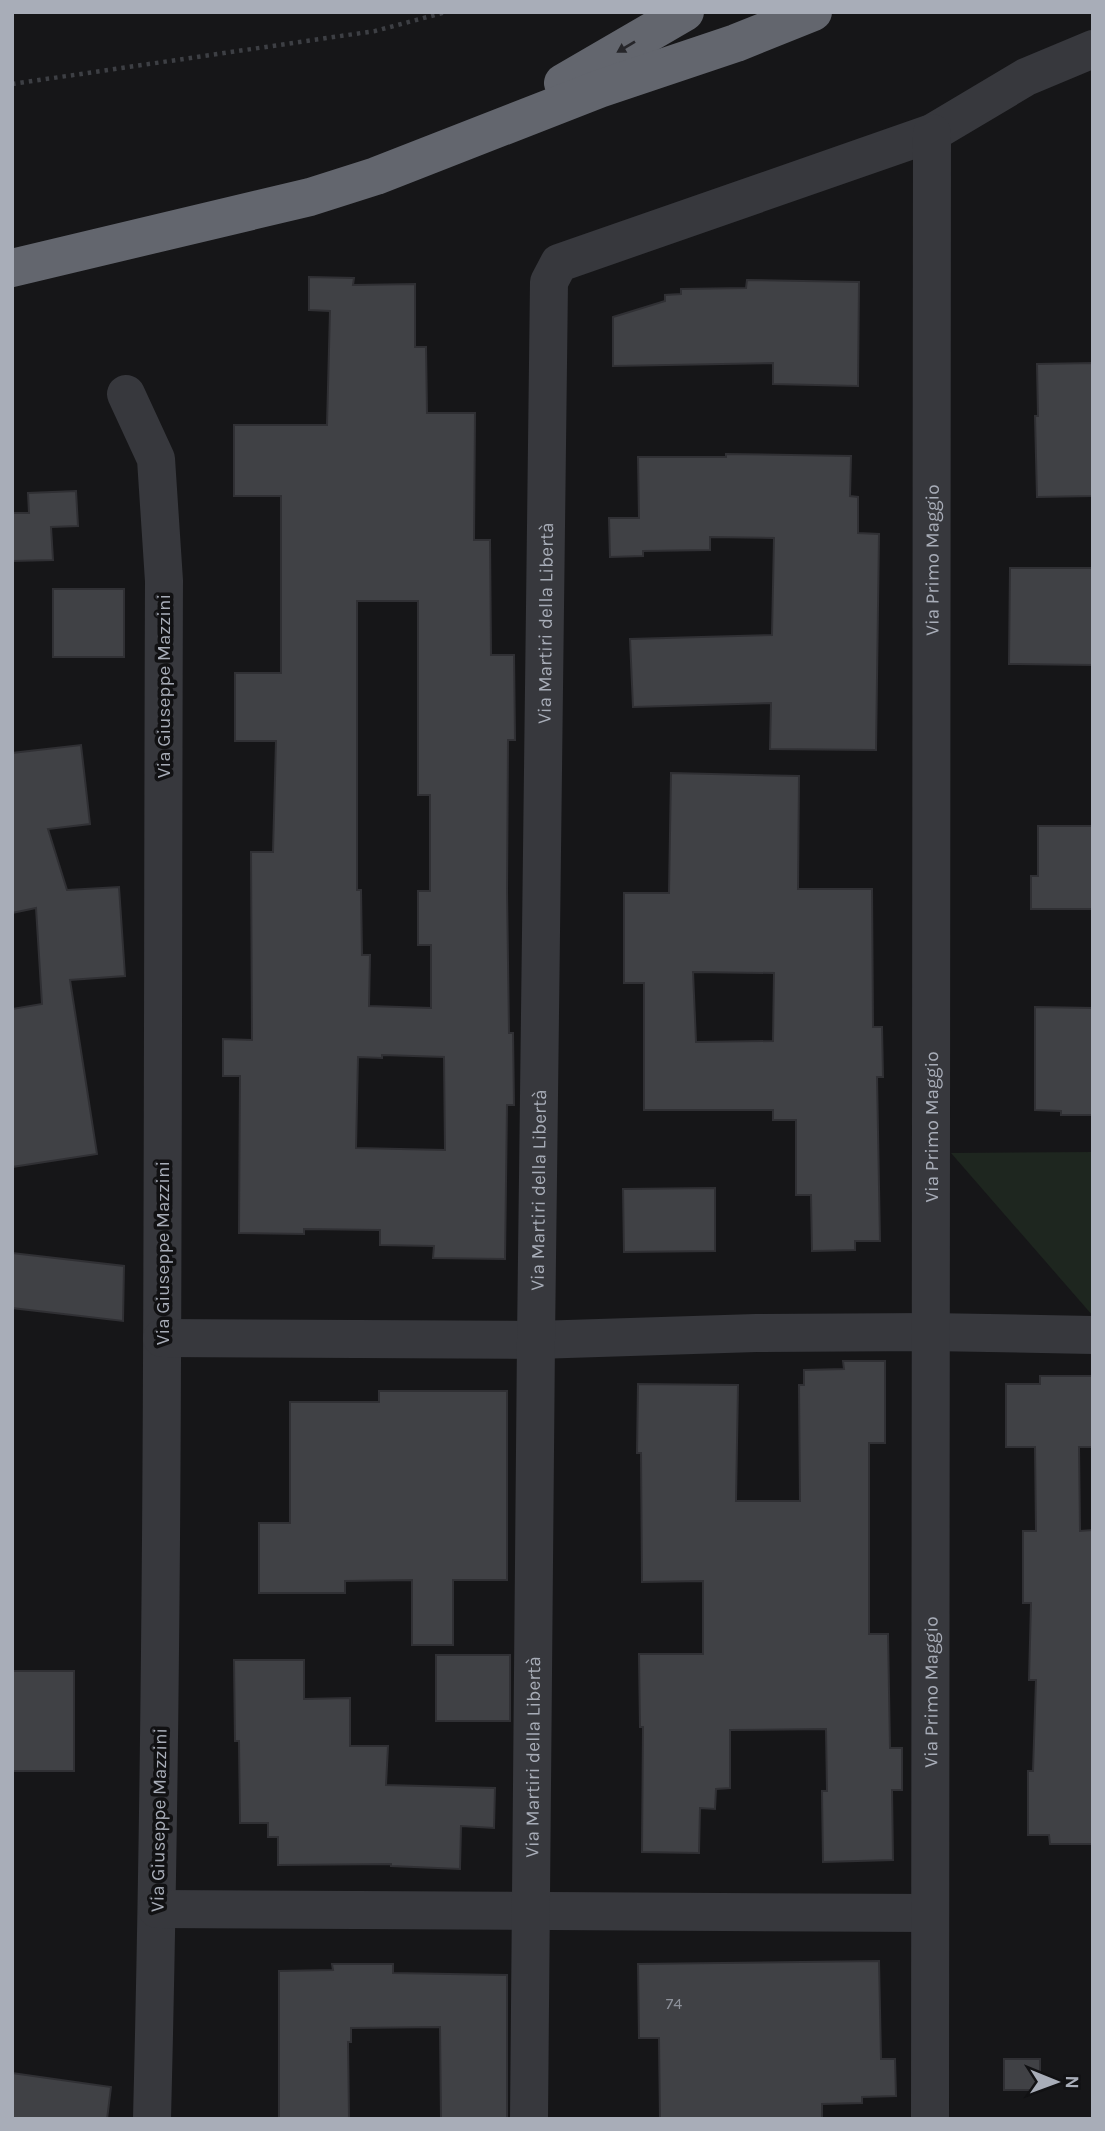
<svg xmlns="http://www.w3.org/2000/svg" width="1105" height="2131" viewBox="0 0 1105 2131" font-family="Karla,sans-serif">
<rect width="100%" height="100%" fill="#161618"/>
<!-- green -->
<polygon fill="#1e261f" points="1093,1152 1093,1316 951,1153"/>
<!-- building -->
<g fill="#404145" stroke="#303034" stroke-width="2" fill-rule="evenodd">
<path d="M309,277L354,278L353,285L415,284V347H426L427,413H475L474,540H490L491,655H514L515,740H508L507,891L509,1033H513L514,1105H507L505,1259L433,1258L434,1246L380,1245V1230L304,1229V1234L239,1233L240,1076H223V1039L252,1040L251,852H273L276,741H235V673H281V496H234V425H327L330,311L309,310ZM357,601H418V795H430V891H418V945H431V1008L369,1006L370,955H362L361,890H357ZM382,1055L444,1057L445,1150L356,1148L358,1057L382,1058Z"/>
<polygon points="747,280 859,282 858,386 773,384 773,363 613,366 613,317 665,301 665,295 681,294 681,289 746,288"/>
<polygon points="1093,363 1093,496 1037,497 1035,416 1038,416 1037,364"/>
<polygon points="726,454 851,456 850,496 858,497 858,533 879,534 876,750 770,749 771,703 633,707 630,639 772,635 774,538 710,537 710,550 643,551 643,556 610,557 609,518 639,518 638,457 726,457"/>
<polygon points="76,491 78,526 51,527 53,560 12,561 12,513 29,513 28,493"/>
<polygon points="1010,568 1093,568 1093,665 1009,664"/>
<rect x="53" y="589" width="71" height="68"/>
<polygon points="81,745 90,824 48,829 67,890 119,887 125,976 70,980 97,1154 12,1167 12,1009 42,1004 36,908 12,913 12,753"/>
<path d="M671,773L799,776L798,889H872L873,1027H882L883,1077H877L880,1241H855V1250L812,1251L811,1195H796V1120H773V1110H644V983H624V893H669ZM693,972L774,973L773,1041L696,1042Z"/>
<polygon points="1038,826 1093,826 1093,909 1031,909 1031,876 1038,876"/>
<polygon points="1035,1007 1093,1008 1093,1115 1061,1115 1061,1111 1035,1110"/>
<polygon points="715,1188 715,1251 624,1252 623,1189"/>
<polygon points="12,1253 124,1266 123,1321 12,1308"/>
<polygon points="843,1361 885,1361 885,1443 869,1443 869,1634 888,1634 890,1748 902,1748 902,1790 892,1790 893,1860 823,1862 822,1791 827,1791 826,1729 730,1730 730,1788 716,1789 715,1809 700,1808 699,1853 642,1852 643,1727 640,1727 639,1654 703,1654 703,1581 642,1582 641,1453 637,1453 638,1384 738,1385 736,1501 800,1501 799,1385 804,1385 804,1370 844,1369"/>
<polygon points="1040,1376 1093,1376 1093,1447 1079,1447 1080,1531 1093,1530 1093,1844 1050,1844 1049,1835 1028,1835 1028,1771 1033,1771 1036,1680 1029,1680 1031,1603 1023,1603 1023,1531 1036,1531 1035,1447 1006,1447 1006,1384 1040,1384"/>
<polygon points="379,1391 507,1391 507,1580 453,1580 453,1645 412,1645 412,1580 345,1581 345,1593 259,1593 259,1523 290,1523 290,1402 379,1402"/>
<rect x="436" y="1655" width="74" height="66"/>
<polygon points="234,1660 304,1660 304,1699 350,1698 350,1746 388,1746 386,1785 495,1788 494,1828 461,1826 460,1869 391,1866 391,1864 278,1865 278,1837 268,1837 268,1823 240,1823 239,1741 235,1741"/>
<rect x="12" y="1671" width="62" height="100"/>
<polygon points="879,1961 881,2059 895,2059 896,2096 862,2097 862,2103 822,2104 822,2119 660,2119 659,2038 639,2038 638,1964"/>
<polygon points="332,1964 393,1964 393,1973 507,1975 507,2119 441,2119 440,2027 351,2028 351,2042 348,2042 349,2119 279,2119 279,1971 333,1970"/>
<rect x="1004" y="2059" width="36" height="31"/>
<polygon points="12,2073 111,2087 107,2119 12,2119"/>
</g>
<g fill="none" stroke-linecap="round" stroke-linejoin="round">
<!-- path -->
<polyline stroke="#3d3f44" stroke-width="4.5" stroke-dasharray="3.5 5" stroke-linecap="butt" points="12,84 375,31 446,12"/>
<!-- street -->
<g stroke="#37383d" stroke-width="38">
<path d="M126,394L156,459L164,581C162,1093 165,1606 152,2119"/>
<polyline points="162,1338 536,1340 756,1333 930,1332 1093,1335"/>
<polyline points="157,1909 930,1913"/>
<path id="s1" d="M529,2119L536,1340L549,282L559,263L932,133L1026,77L1093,49"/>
<path id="s2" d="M930,2119L932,133"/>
</g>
<!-- highway -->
<g stroke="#63666e" stroke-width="38">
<polyline points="563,83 685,12"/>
<polyline points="12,268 310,197 376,176 599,89 736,43 813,12"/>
</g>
</g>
<!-- one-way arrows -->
<defs><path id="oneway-solid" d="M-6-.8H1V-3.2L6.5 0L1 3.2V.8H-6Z" transform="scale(1.75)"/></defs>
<use fill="#26262a" href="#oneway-solid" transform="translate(626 47) rotate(149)"/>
<g text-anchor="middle" stroke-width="7" stroke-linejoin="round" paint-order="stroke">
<!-- number labels -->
<g font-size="16" fill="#8e929b">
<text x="674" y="2009">74</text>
</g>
<!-- street labels -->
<g font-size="19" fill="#a8adb8" stroke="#111113">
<text dy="7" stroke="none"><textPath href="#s2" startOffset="1559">Via Primo Maggio</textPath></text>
<text dy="7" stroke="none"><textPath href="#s1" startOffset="1496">Via Martiri della Libertà</textPath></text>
<text transform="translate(163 686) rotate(-90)" y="7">Via Giuseppe Mazzini</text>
<text dy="7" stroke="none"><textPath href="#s2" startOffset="992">Via Primo Maggio</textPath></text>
<text dy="7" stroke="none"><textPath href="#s1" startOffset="929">Via Martiri della Libertà</textPath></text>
<text transform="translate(162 1253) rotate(-90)" y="7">Via Giuseppe Mazzini</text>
<text dy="7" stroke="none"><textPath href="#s2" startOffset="427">Via Primo Maggio</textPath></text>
<text dy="7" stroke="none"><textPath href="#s1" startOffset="362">Via Martiri della Libertà</textPath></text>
<text transform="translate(158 1820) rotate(-89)" y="7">Via Giuseppe Mazzini</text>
</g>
</g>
<!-- border -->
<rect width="1105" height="2131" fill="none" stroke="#a8adb8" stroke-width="28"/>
<!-- north arrow -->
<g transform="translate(1056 2082) rotate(91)" stroke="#111113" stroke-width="5" paint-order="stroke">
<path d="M0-5L12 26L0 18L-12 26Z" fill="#a8adb8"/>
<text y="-10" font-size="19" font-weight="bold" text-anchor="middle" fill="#a8adb8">N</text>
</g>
</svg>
